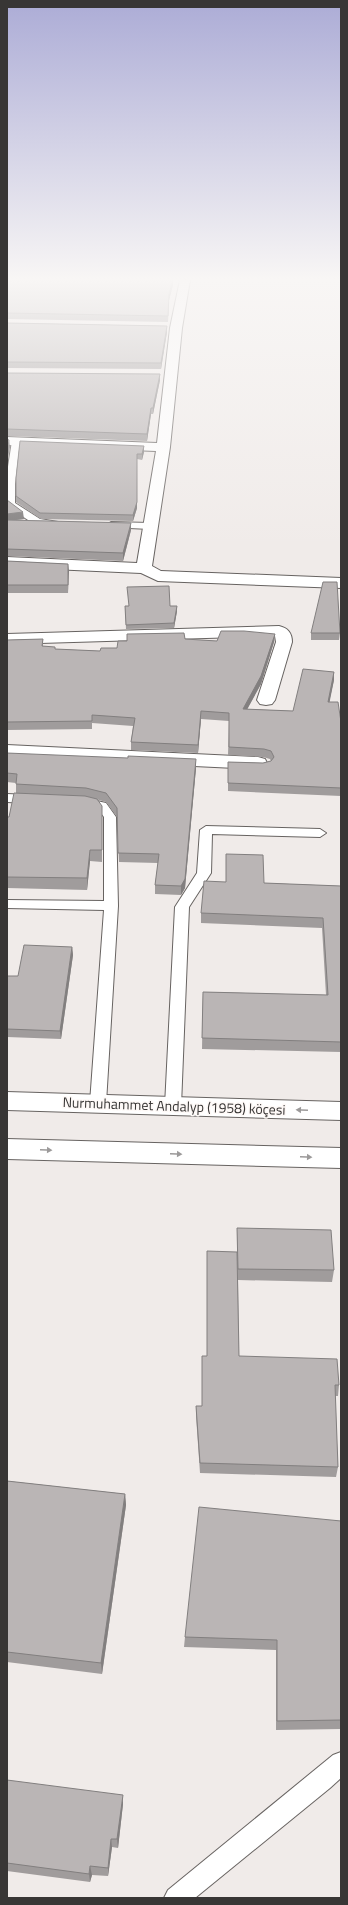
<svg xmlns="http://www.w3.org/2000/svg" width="348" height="1905" viewBox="0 0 348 1905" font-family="'Titillium Web',sans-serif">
<rect width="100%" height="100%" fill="#f0ebe9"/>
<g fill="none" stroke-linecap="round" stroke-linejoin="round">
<defs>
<g id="lane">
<polygon points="16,438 20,441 15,484 15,503 40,519 58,522 58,526 34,524 7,506 7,473 12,441"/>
<polygon points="111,522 150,523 155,526 150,529 108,527 106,525"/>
<polygon points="7,794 30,795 36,799 30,803 7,802"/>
<polygon points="83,798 106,803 116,817 118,906 106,1103 104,1107 98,1109 92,1107 90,1103 104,910 7,908 7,900 104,901 104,817 98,809 79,805 77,802"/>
<polygon points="206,826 320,829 326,833 320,837 212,834 211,873 189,907 181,1106 179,1110 173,1112 167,1110 165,1106 175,907 197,873 200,830"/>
<polygon points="341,1752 341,1778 330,1788 195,1898 164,1898 168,1890 333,1755"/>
</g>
<g id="street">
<polygon points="180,280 190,280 182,328 170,447 152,566 161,571 341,578 341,588 158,581 141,573 7,567 7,557 137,563 156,451 7,445 7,437 157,443 170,328"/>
<path d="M279,626C288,628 292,633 292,642L275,700L272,704L266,705L260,704L257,700L276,642L275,636L7,644V634Z"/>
<polygon points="7,745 258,757 265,759 267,763 265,767 258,769 7,757"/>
</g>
<g id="primary">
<polygon points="7,1092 341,1102 341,1120 7,1110"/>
<polygon points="7,1139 341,1148 341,1168 7,1159"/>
</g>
</defs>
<!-- lane casing -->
<use href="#lane" stroke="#676361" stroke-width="2"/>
<!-- street casing -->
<use href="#street" stroke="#676361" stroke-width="2"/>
<!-- primary casing -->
<use href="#primary" stroke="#676361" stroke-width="2"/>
<!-- lane -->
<use href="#lane" fill="#fff" fill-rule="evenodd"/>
<!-- street -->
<use href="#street" fill="#fff" fill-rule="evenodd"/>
<!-- primary -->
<use href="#primary" fill="#fff" fill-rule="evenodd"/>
</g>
<!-- wall -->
<g fill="#a09c9c">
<polygon points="7,280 173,280 173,285 169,300 168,322 7,319"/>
<polygon points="7,323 167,326 167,332 161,369 7,368"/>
<polygon points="7,373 160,380 153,414 151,414 147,441 7,436"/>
<polygon points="144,446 144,452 142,460 137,459 137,508 133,521 41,519 16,502 16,496"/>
<polygon points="7,500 24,519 15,520 131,523 131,530 123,561 7,556"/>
<polygon points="7,561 68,564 68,593 7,593"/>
<polygon points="125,606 177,606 177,611 174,628 126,629"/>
<polygon points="311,633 340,633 339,640 311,640"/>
<polygon points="275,634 274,642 261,684 247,709 293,711 334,672 334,680 329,702 341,722 341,796 228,791 228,762 263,763 271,761 270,759 263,757 228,755 229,721 201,719 198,753 131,750 131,742 133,726 92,723 92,729 7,730 7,640 43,639 43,646 55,649 100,651 117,648 127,641 185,639 217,641"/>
<polygon points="7,753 196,768 185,888 181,895 155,894 155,885 158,863 119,862 117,817 106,802 85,796 102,806 102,862 90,861 87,890 7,888 7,817 9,817 16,793 16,783 7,782"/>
<polygon points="264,883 341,886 341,1052 202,1049 203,992 326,995 322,928 201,923 201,913"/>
<polygon points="72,947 73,955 61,1039 7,1037 7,976 18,976"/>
<polygon points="237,1228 334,1270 332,1282 238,1280 239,1356 339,1385 338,1396 335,1396 338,1467 336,1477 200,1473 196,1416 196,1406 202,1406 207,1356 237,1252"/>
<polygon points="7,1481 125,1494 126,1505 102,1674 7,1662"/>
<polygon points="341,1521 341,1729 276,1730 276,1650 184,1647 185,1637"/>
<polygon points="7,1780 123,1804 118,1848 112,1847 108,1876 92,1875 90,1882 7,1871"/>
</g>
<!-- shaded-wall -->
<g fill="#827f7f">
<polygon points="173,280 173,285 169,300 168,322 169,294"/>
<polygon points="167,326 167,332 161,369 161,363"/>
<polygon points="160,374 160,380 153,414 153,408"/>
<polygon points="151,408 151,414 147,441 147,434"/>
<polygon points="9,440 10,447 7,463 7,453"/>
<polygon points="144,446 144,452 142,460 142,454"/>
<polygon points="137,454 137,508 133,521 133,515"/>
<polygon points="23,512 24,519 8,521 8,527 7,514"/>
<polygon points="131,523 131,530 123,561 123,553"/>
<polygon points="68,564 69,571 68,593"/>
<polygon points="177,606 177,611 174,628 174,623"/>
<polygon points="275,634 274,642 261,684 243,717 243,709"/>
<polygon points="334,672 334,680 328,710 328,702"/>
<polygon points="201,711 201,719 198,753 198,745"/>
<polygon points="196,759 196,768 185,888 181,895 181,886"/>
<polygon points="90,850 90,861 87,890 87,878"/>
<polygon points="72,947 73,955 61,1039 60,1031"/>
<polygon points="125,1494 126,1505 102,1674 101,1663"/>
<polygon points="123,1795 123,1804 118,1848 117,1839"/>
<polygon points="111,1839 112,1847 108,1876 108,1868"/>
<polygon points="90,1866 92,1875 90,1882 89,1874"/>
</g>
<!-- building -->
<g fill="#bab5b5" stroke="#827f7f">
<polygon points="7,280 173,280 169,294 168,316 7,313"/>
<polygon points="7,323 167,326 161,363 7,362"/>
<polygon points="7,373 160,374 153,408 151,408 147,434 7,429"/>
<polygon points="7,439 9,440 7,453"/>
<polygon points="20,441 144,446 142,454 137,454 137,502 133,515 40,513 16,496 16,478"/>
<polygon points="7,500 23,512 7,514 7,520 131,523 123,553 7,549"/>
<polygon points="7,561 68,564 68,585 7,585"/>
<polygon points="323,582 337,582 340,633 311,633"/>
<polygon points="169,586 170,606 177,606 174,623 126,625 125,606 129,606 127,587"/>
<polygon points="221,631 244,631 275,634 261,676 243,709 293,711 303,669 334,672 328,702 338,702 341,722 341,788 228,783 228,762 263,763 271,761 274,757 271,751 264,749 229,747 229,713 201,711 198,745 131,742 135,718 92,715 92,721 7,722 7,640 43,639 42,646 55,647 55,649 100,651 101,648 117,648 118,641 127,641 127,634 184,633 185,639 217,641"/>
<polygon points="7,753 128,758 128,756 196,759 185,879 181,886 155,885 159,854 118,853 117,808 106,793 86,788 16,784 17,774 7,773"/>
<polygon points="14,793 85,796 97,799 102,806 102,850 90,850 87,878 7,877 7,817 9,817"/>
<polygon points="226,854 263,855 264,883 341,886 341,1042 202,1038 203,992 328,995 323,918 201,913 204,881 226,882"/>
<polygon points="24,945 72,947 60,1031 7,1029 7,976 18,976"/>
<polygon points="237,1228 331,1230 334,1270 238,1269"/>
<polygon points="207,1251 237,1252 239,1356 337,1359 339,1385 335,1385 338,1467 200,1463 196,1406 202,1406 202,1356 207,1356"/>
<polygon points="7,1481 125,1494 101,1663 7,1652"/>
<polygon points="199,1507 341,1521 341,1720 277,1721 277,1640 185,1637"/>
<polygon points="7,1780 123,1795 117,1839 111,1839 108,1868 90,1866 89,1874 7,1863"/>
</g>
<!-- one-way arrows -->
<defs><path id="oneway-solid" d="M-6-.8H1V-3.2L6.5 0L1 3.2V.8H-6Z"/></defs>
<g fill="#9c9a9a">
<use href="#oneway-solid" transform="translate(302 1110) rotate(-178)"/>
<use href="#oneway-solid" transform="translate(46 1150) rotate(2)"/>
<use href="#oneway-solid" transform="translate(176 1154) rotate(2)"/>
<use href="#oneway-solid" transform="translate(306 1157) rotate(2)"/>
</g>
<!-- sky -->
<linearGradient id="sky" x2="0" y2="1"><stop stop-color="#acacd6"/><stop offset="0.51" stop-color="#f8f6f5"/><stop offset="1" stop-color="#f8f6f5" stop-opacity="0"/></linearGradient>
<rect width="348" height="547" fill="url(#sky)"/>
<g text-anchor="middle" stroke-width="3" stroke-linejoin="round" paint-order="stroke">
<!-- street labels -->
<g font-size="14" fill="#383635" stroke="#fef9f7">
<text transform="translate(174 1106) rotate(2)" y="5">Nurmuhammet Andalyp (1958) köçesi</text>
</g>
</g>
<!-- border -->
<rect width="348" height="1905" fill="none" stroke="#383635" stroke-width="16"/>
</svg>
